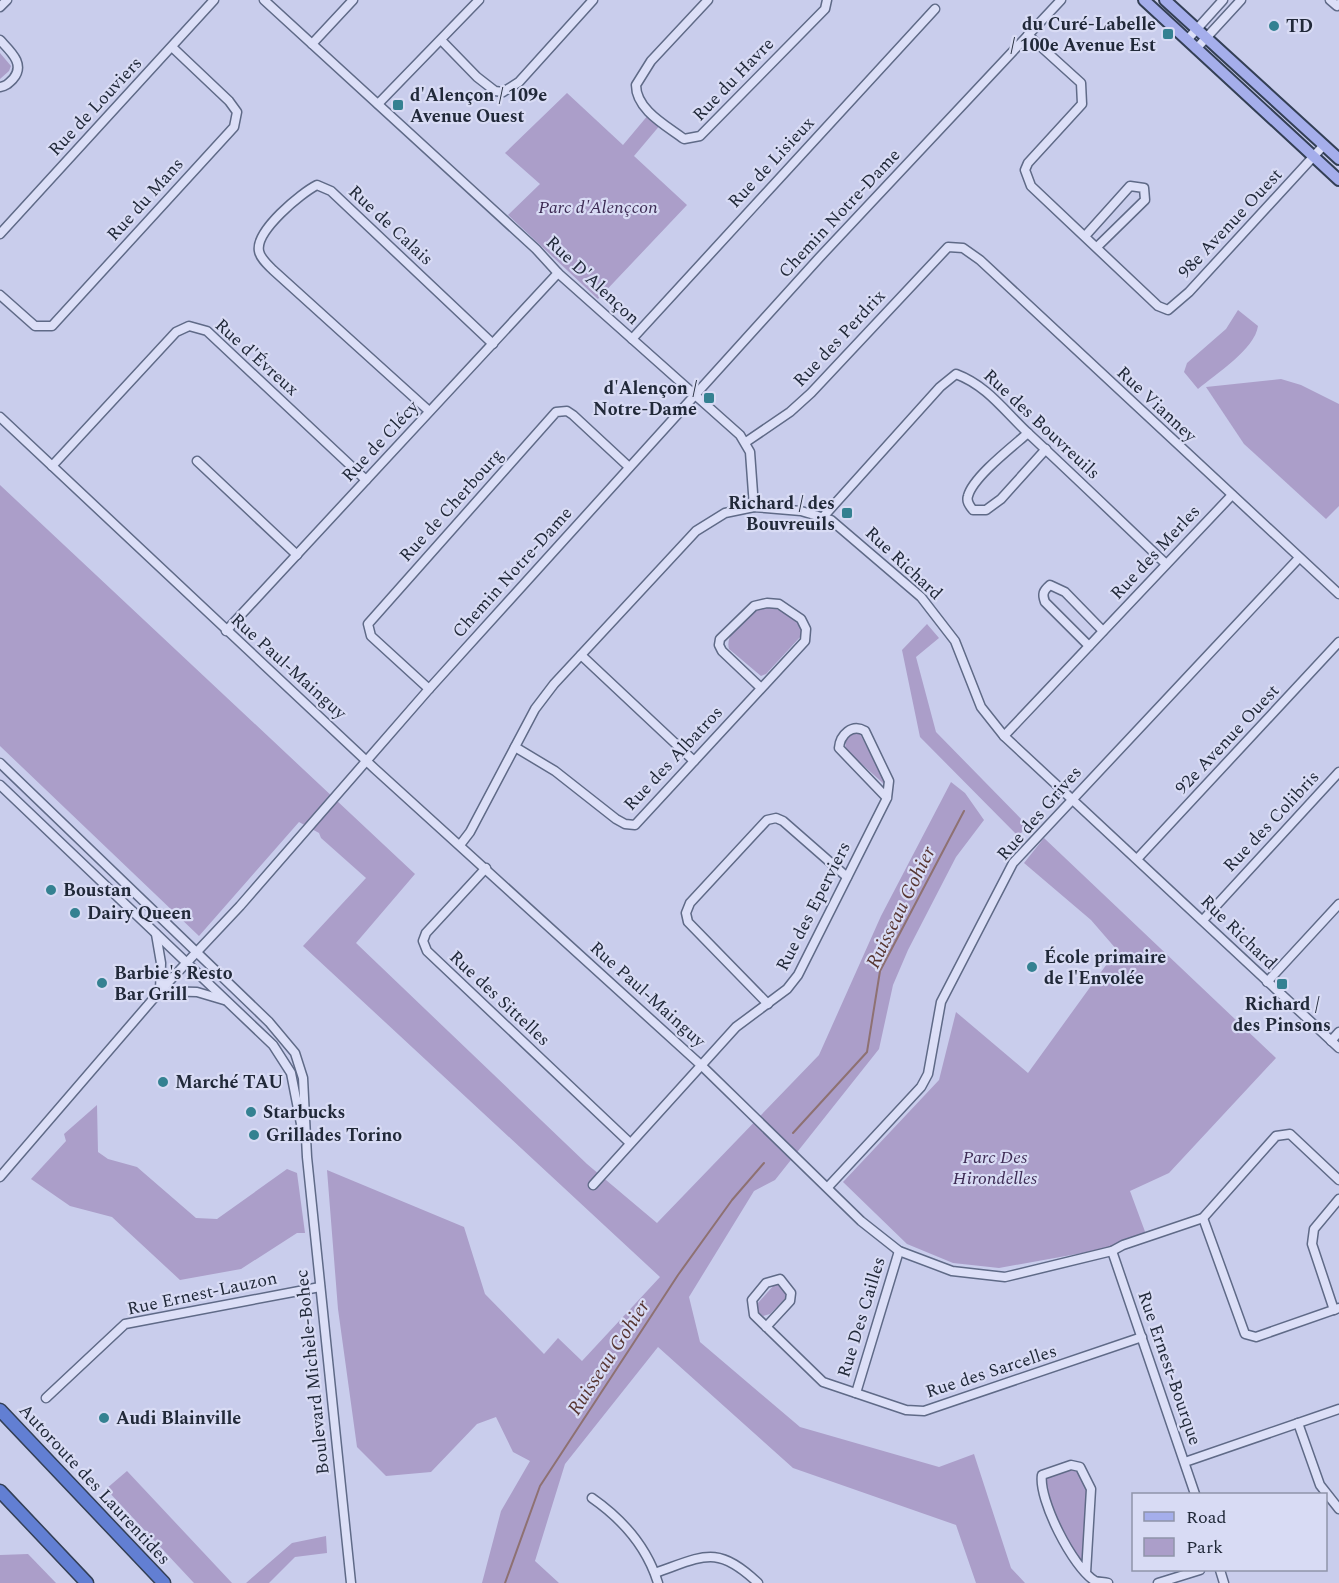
<svg xmlns="http://www.w3.org/2000/svg" width="1339" height="1583" viewBox="0 0 1339 1583" font-family="Spectral,serif">
<rect width="100%" height="100%" fill="#c9cdec"/>
<!-- green -->
<g fill="#ab9ec9">
<polygon points="0,53 11,66 9,71 0,79"/>
<polygon points="567,93 623,145 649,114 661,124 634,156 687,205 598,299 508,215 540,184 505,153"/>
<path d="M1238,310L1258,326C1255,349 1216,374 1198,389L1184,372L1187,363L1226,329Z"/>
<polygon points="1281,379 1301,385 1339,404 1339,506 1326,519 1244,444 1206,387"/>
<polygon points="0,485 415,874 356,943 587,1164 657,1223 819,1055 881,916 951,782 965,793 984,820 956,857 908,950 893,985 879,1049 775,1180 754,1191 689,1297 700,1342 800,1427 939,1467 974,1454 1011,1568 1025,1583 976,1583 956,1525 793,1468 658,1347 565,1464 535,1561 559,1583 482,1583 501,1511 530,1461 513,1452 496,1417 477,1424 431,1472 386,1476 357,1447 338,1309 327,1170 464,1227 485,1294 544,1354 558,1338 582,1361 660,1277 303,946 366,878 321,838 319,833 299,822 199,936 0,746"/>
<path d="M764,607C779,607 801,618 802,635L766,674L761,676L729,649C724,631 750,612 764,607Z"/>
<polygon points="927,624 939,638 916,657 936,732 1028,826 1018,836 920,737 902,650"/>
<polygon points="859,732 885,782 884,784 845,749 846,740 853,733"/>
<polygon points="1044,838 1276,1058 1169,1173 1130,1191 1147,1237 1110,1248 999,1268 953,1263 907,1244 843,1182 939,1080 956,1012 1028,1073 1117,950 1091,920 1024,863"/>
<polygon points="97,1105 98,1152 108,1159 137,1167 196,1218 217,1219 287,1169 297,1173 305,1233 297,1233 241,1269 180,1280 112,1217 70,1206 31,1179 66,1141 64,1134"/>
<polygon points="775,1284 784,1288 786,1298 770,1314 763,1316 757,1311 757,1304"/>
<polygon points="1080,1467 1091,1489 1086,1573 1062,1541 1042,1475"/>
<polygon points="127,1471 232,1583 194,1583 106,1489"/>
<polygon points="326,1536 327,1553 295,1557 269,1583 246,1583 292,1543"/>
<polygon points="28,1554 56,1583 0,1583 0,1555"/>
</g>
<g fill="none" stroke-linecap="round" stroke-linejoin="round">
<!-- stream -->
<g stroke="#8e7172" stroke-width="2">
<polyline points="793,1133 867,1052 880,971 964,811"/>
<polyline points="505,1583 540,1486 678,1275 732,1200 764,1163"/>
</g>
<defs>
<g id="minor">
<polyline points="264,0 536,249 558,273 740,435 750,452 754,507"/>
<path d="M708,0L651,61L636,85C636,110 667,126 684,139L700,136L825,9L827,0"/>
<polyline points="1330,0 1337,6 1339,4"/>
<polyline points="0,7 7,0"/>
<polyline points="1028,35 1081,83 1082,104 1028,163 1025,170 1031,186 1158,306 1168,310 1189,292 1324,145"/>
<path d="M0,40C10,51 26,64 13,79C8,84 6,86 0,87"/>
<polyline points="441,40 477,77 495,91 503,92 519,82 593,0"/>
<polyline points="1187,40 1223,0"/>
<polyline points="312,44 353,0"/>
<polyline points="1196,49 1241,0"/>
<polyline points="378,104 479,0"/>
<polyline points="0,234 214,0"/>
<polyline points="1086,235 1130,186 1144,188 1145,200 1098,246"/>
<polyline points="0,295 35,326 52,326 234,127 237,112 229,101 172,47"/>
<polyline points="632,339 935,9"/>
<path d="M429,411L273,270C268,265 260,258 259,251C255,231 301,193 317,185L331,191L493,344"/>
<polyline points="0,417 375,769 702,1066 861,1221 899,1251 952,1271 1005,1277 1112,1251 1123,1245 1203,1218 1276,1136 1290,1134 1339,1180"/>
<path d="M1028,433C1012,447 973,477 968,496C966,502 970,506 973,510H986L1001,499L1046,449"/>
<polyline points="746,442 790,412 811,393 948,247 963,248 980,260 1339,594"/>
<polyline points="197,461 297,555"/>
<polyline points="52,466 176,332 189,326 207,331 366,480"/>
<path d="M823,517L940,387L956,374C988,386 1005,412 1029,434C1075,477 1121,521 1166,564"/>
<polyline points="226,631 558,273"/>
<path d="M1089,646L1045,602C1042,594 1043,591 1050,585L1065,592L1103,631"/>
<polyline points="581,655 694,761"/>
<polyline points="429,689 371,636 368,624 556,412 567,411 573,415 629,467"/>
<polyline points="1004,736 1232,495"/>
<polyline points="515,747 555,771 616,819 625,824 635,825 805,641 806,629 801,619 779,604 767,603 754,606 720,639 719,645 722,651 761,688"/>
<polyline points="0,763 269,1022 295,1053 303,1078 307,1157 351,1583"/>
<polyline points="0,785 273,1045 291,1073 301,1124"/>
<polyline points="460,845 470,832 535,709 554,684 696,531 725,513 754,507 801,511 831,520 921,597 955,641 981,707 1004,736 1339,1048"/>
<polyline points="1138,858 1339,642"/>
<polyline points="486,868 426,933 423,941 427,951 630,1143"/>
<polyline points="1203,920 1339,772"/>
<polyline points="156,934 161,963 160,991"/>
<polyline points="1267,982 1339,904"/>
<polyline points="160,991 197,992 224,1000"/>
<polyline points="768,1004 688,922 686,913 690,903 767,820 776,818 783,821 847,877"/>
<polyline points="1331,1041 1339,1032"/>
<polyline points="0,1177 160,991 240,906 429,689 819,258 1061,0"/>
<path d="M593,1185L736,1027L787,989L798,975L887,798L889,781L865,731C852,723 840,735 839,748L887,798"/>
<polyline points="828,1187 921,1087 928,1074 941,1002 1013,863 1299,558"/>
<polyline points="1203,1218 1245,1334 1256,1337 1339,1308"/>
<polyline points="1112,1251 1195,1494"/>
<polyline points="1334,1310 1312,1244 1314,1229 1339,1199"/>
<polyline points="766,1327 790,1301 791,1293 780,1279 766,1283 752,1300 754,1315 823,1382 906,1410 924,1411 1142,1337"/>
<polyline points="856,1393 899,1251"/>
<polyline points="46,1398 125,1324 320,1287"/>
<polyline points="1298,1423 1320,1485 1339,1509"/>
<polyline points="1185,1462 1339,1409"/>
<path d="M592,1498C622,1519 647,1547 658,1583"/>
<polyline points="1220,1570 1224,1583"/>
<path d="M655,1573C704,1556 717,1544 758,1583"/>
<path d="M1086,1573L1091,1489L1080,1467L1071,1465L1042,1475C1038,1499 1073,1568 1095,1581C1098,1582 1104,1582 1108,1583"/>
<polyline points="1158,1583 1200,1570"/>
</g>
<g id="major">
<polyline points="1144,0 1339,180"/>
<polyline points="1165,0 1339,159"/>
</g>
<g id="highway">
<polyline points="0,1410 164,1583"/>
<polyline points="0,1491 87,1583"/>
</g>
</defs>
<!-- minor casing -->
<use href="#minor" stroke="#5f6a87" stroke-width="11"/>
<!-- major casing -->
<use href="#major" stroke="#333f55" stroke-width="14"/>
<!-- highway casing -->
<use href="#highway" stroke="#333f55" stroke-width="15"/>
<!-- minor -->
<use href="#minor" stroke="#dcdff7" stroke-width="8"/>
<!-- major -->
<use href="#major" stroke="#a5aeeb" stroke-width="10"/>
<!-- highway -->
<use href="#highway" stroke="#627fd3" stroke-width="12"/>
</g>
<!-- markers -->
<g fill="#348191" stroke="#d8dbf4" stroke-width="2">
<circle cx="1274" cy="26" r="6"/>
<rect x="1162" y="28" width="12" height="12" rx="3"/>
<rect x="392" y="99" width="12" height="12" rx="3"/>
<rect x="703" y="392" width="12" height="12" rx="3"/>
<rect x="841" y="507" width="12" height="12" rx="3"/>
<circle cx="51" cy="890" r="6"/>
<circle cx="75" cy="913" r="6"/>
<circle cx="1032" cy="967" r="6"/>
<circle cx="102" cy="983" r="6"/>
<rect x="1276" y="978" width="12" height="12" rx="3"/>
<circle cx="163" cy="1082" r="6"/>
<circle cx="251" cy="1112" r="6"/>
<circle cx="254" cy="1135" r="6"/>
<circle cx="104" cy="1418" r="6"/>
</g>
<g text-anchor="middle" stroke-width="4.5" stroke-linejoin="round" paint-order="stroke">
<!-- poi labels -->
<g font-size="18" font-weight="bold" fill="#212939" stroke="#d8dbf4" text-anchor="start">
<text x="1156" y="30" text-anchor="end">du Curé-Labelle<tspan x="1156" dy="21">/ 100e Avenue Est</tspan></text>
<text x="1286" y="32">TD</text>
<text x="410" y="101">d'Alençon / 109e<tspan x="410" dy="21">Avenue Ouest</tspan></text>
<text x="697" y="394" text-anchor="end">d'Alençon /<tspan x="697" dy="21">Notre-Dame</tspan></text>
<text x="835" y="509" text-anchor="end">Richard / des<tspan x="835" dy="21">Bouvreuils</tspan></text>
<text x="63" y="896">Boustan</text>
<text x="87" y="919">Dairy Queen</text>
<text x="1044" y="963">École primaire<tspan x="1044" dy="21">de l'Envolée</tspan></text>
<text x="114" y="979">Barbie's Resto<tspan x="114" dy="21">Bar Grill</tspan></text>
<text x="1282" y="1010" text-anchor="middle">Richard /<tspan x="1282" dy="21">des Pinsons</tspan></text>
<text x="175" y="1088">Marché TAU</text>
<text x="263" y="1118">Starbucks</text>
<text x="266" y="1141">Grillades Torino</text>
<text x="116" y="1424">Audi Blainville</text>
</g>
<!-- street labels -->
<g font-size="18" fill="#212939" stroke="#d8dbf4">
<text transform="translate(733 79) rotate(-46)" y="6">Rue du Havre</text>
<text transform="translate(95 106) rotate(-47)" y="6">Rue de Louviers</text>
<text transform="translate(771 162) rotate(-47)" y="6">Rue de Lisieux</text>
<text transform="translate(145 199) rotate(-48)" y="6">Rue du Mans</text>
<text transform="translate(839 213) rotate(-47)" y="6">Chemin Notre-Dame</text>
<text transform="translate(1230 223) rotate(-47)" y="6">98e Avenue Ouest</text>
<text transform="translate(391 225) rotate(43)" y="6">Rue de Calais</text>
<text transform="translate(593 280) rotate(43)" y="6">Rue D'Alençon</text>
<text transform="translate(839 338) rotate(-47)" y="6">Rue des Perdrix</text>
<text transform="translate(257 357) rotate(42)" y="6">Rue d'Évreux</text>
<text transform="translate(1157 404) rotate(43)" y="6">Rue Vianney</text>
<text transform="translate(1042 424) rotate(43)" y="6">Rue des Bouvreuils</text>
<text transform="translate(380 441) rotate(-47)" y="6">Rue de Clécy</text>
<text transform="translate(451 505) rotate(-48)" y="6">Rue de Cherbourg</text>
<text transform="translate(1155 552) rotate(-47)" y="6">Rue des Merles</text>
<text transform="translate(904 563) rotate(43)" y="6">Rue Richard</text>
<text transform="translate(512 572) rotate(-48)" y="6">Chemin Notre-Dame</text>
<text transform="translate(289 666) rotate(42)" y="6">Rue Paul-Mainguy</text>
<text transform="translate(1227 739) rotate(-47)" y="6">92e Avenue Ouest</text>
<text transform="translate(673 758) rotate(-47)" y="6">Rue des Albatros</text>
<text transform="translate(1039 813) rotate(-49)" y="6">Rue des Grives</text>
<text transform="translate(1271 821) rotate(-47)" y="6">Rue des Colibris</text>
<text transform="translate(813 906) rotate(-63)" y="6">Rue des Eperviers</text>
<text transform="translate(1239 932) rotate(44)" y="6">Rue Richard</text>
<text transform="translate(648 994) rotate(42)" y="6">Rue Paul-Mainguy</text>
<text transform="translate(500 998) rotate(43)" y="6">Rue des Sittelles</text>
<text transform="translate(202 1293) rotate(-12)" y="6">Rue Ernest-Lauzon</text>
<text transform="translate(861 1317) rotate(-73)" y="6">Rue Des Cailles</text>
<text transform="translate(1170 1368) rotate(71)" y="6">Rue Ernest-Bourque</text>
<text transform="translate(991 1371) rotate(-18)" y="6">Rue des Sarcelles</text>
<text transform="translate(312 1372) rotate(-96)" y="6">Boulevard Michèle-Bohec</text>
<text transform="translate(95 1484) rotate(47)" y="6">Autoroute des Laurentides</text>
</g>
<!-- park labels -->
<g font-size="18" font-style="italic" fill="#3c2a53" stroke="#d8dbf4">
<text x="598" y="213">Parc d'Alençcon</text>
<text x="995" y="1163">Parc Des<tspan x="995" dy="21">Hirondelles</tspan></text>
</g>
<!-- water labels -->
<g font-size="20" font-style="italic" fill="#573632" stroke="#d8dbf4">
<text transform="translate(900 907) rotate(-64)" y="7">Ruisseau Gohier</text>
<text transform="translate(608 1357) rotate(-57)" y="7">Ruisseau Gohier</text>
</g>
</g>
<!-- legend -->
<rect x="1132" y="1493" width="195" height="78" fill="#d8dbf4" stroke="#8f94a9" stroke-width="1.5"/>
<rect x="1144" y="1512" width="30" height="9" fill="#a5aeeb" stroke="#8f94a9" stroke-width="1.5"/>
<text x="1186" y="1523" font-size="18" fill="#212939">Road</text>
<rect x="1144" y="1538" width="30" height="18" fill="#ab9ec9" stroke="#8f94a9" stroke-width="1.5"/>
<text x="1186" y="1553" font-size="18" fill="#212939">Park</text>
</svg>
